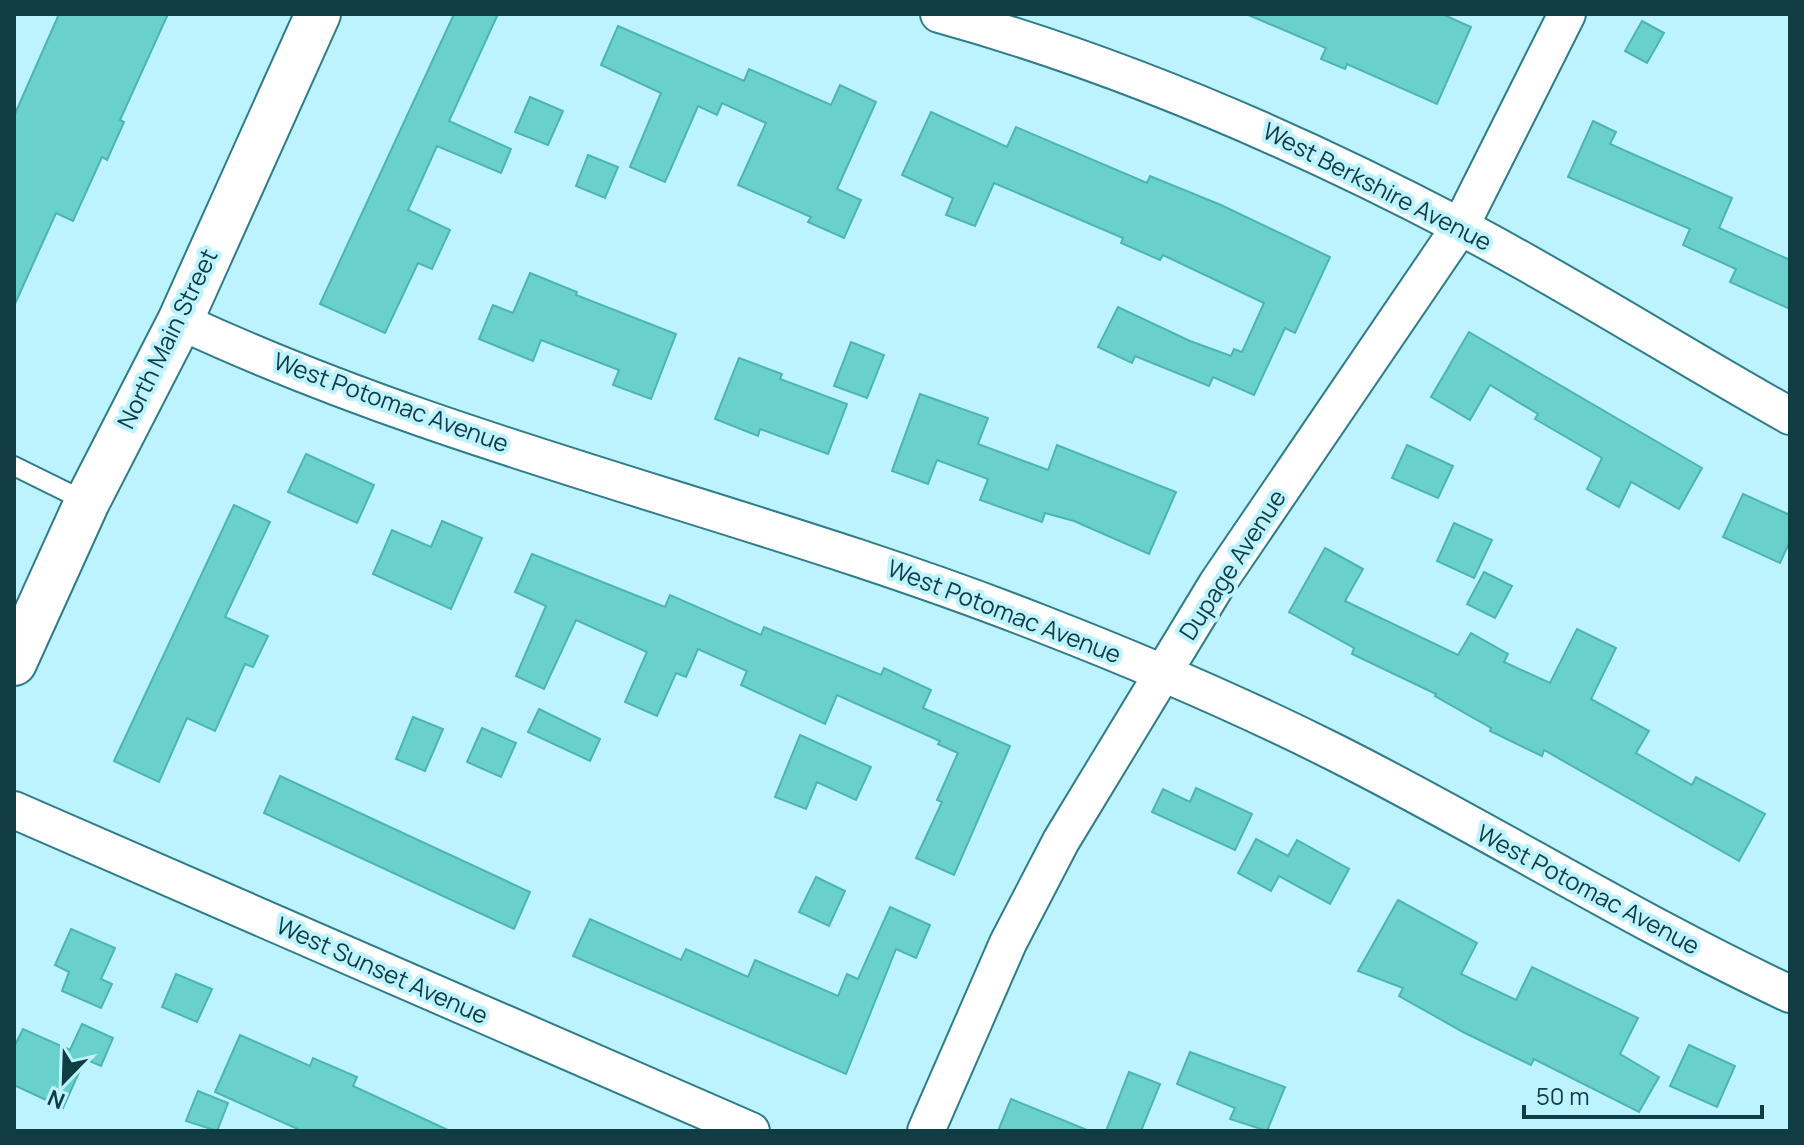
<svg xmlns="http://www.w3.org/2000/svg" width="1804" height="1145" viewBox="0 0 1804 1145" font-family="Manrope,sans-serif">
<rect width="100%" height="100%" fill="#bcf3fe"/>
<!-- building -->
<g fill="#69d0cb" stroke="#4db5b1" stroke-width="2">
<polygon points="59,14 168,14 120,120 124,122 107,160 102,157 73,221 56,213 14,306 14,116"/>
<polygon points="454,14 498,14 449,121 511,149 501,173 437,146 408,210 450,230 432,269 418,263 385,333 320,304"/>
<polygon points="1246,14 1442,14 1471,27 1437,104 1347,64 1345,69 1321,59 1326,48"/>
<polygon points="1642,21 1664,33 1647,63 1625,51"/>
<polygon points="618,26 744,81 749,69 831,105 840,85 876,102 837,189 861,200 844,238 808,222 811,217 738,185 766,123 722,103 717,115 698,106 665,182 630,167 661,93 601,65"/>
<polygon points="530,97 563,111 548,145 515,132"/>
<polygon points="931,112 1007,147 1016,127 1147,183 1150,176 1221,205 1330,257 1295,333 1285,328 1254,395 1213,377 1209,386 1135,356 1132,363 1098,347 1118,307 1190,341 1231,356 1234,349 1242,352 1264,303 1163,255 1160,260 1121,243 1123,238 994,183 975,226 946,215 953,198 902,175"/>
<polygon points="1593,121 1616,132 1610,144 1732,198 1719,228 1790,260 1790,309 1730,282 1736,269 1683,245 1690,229 1568,177"/>
<polygon points="588,155 618,167 605,198 576,186"/>
<polygon points="530,273 577,292 576,295 676,334 651,399 613,385 619,370 541,340 533,361 479,339 493,305 513,313"/>
<polygon points="1469,332 1702,468 1679,509 1631,482 1619,507 1587,489 1602,458 1535,419 1538,414 1490,385 1470,420 1431,397"/>
<polygon points="851,342 884,355 867,398 834,386"/>
<polygon points="739,358 782,374 780,379 847,404 828,454 760,429 758,436 715,419"/>
<polygon points="920,394 988,418 978,444 1048,470 1057,445 1176,492 1149,554 1074,521 1045,513 1042,522 980,500 988,479 937,460 928,484 892,471"/>
<polygon points="1407,445 1453,466 1438,498 1392,478"/>
<polygon points="306,454 374,485 357,523 288,492"/>
<polygon points="1743,494 1790,515 1790,541 1780,563 1723,537"/>
<polygon points="234,505 270,522 225,617 268,636 253,667 245,664 215,731 187,718 159,782 114,761"/>
<polygon points="442,521 482,538 451,609 373,574 392,530 431,547"/>
<polygon points="1454,523 1492,540 1474,578 1437,561"/>
<polygon points="1325,548 1363,569 1345,601 1458,655 1471,633 1508,654 1504,662 1550,683 1577,629 1616,648 1591,699 1649,731 1636,753 1692,785 1696,777 1765,814 1739,861 1544,750 1542,756 1490,731 1491,728 1435,696 1436,694 1352,654 1354,648 1289,612"/>
<polygon points="532,554 665,607 670,595 761,635 764,627 881,675 884,668 931,690 923,708 1010,746 954,875 916,858 942,802 937,800 958,753 938,744 940,741 837,695 825,724 741,685 747,671 698,649 686,677 676,673 657,716 625,702 647,652 576,620 544,689 516,676 546,606 515,592"/>
<polygon points="1484,572 1512,586 1495,618 1467,604"/>
<polygon points="539,709 600,739 590,761 528,732"/>
<polygon points="413,717 443,729 425,771 396,759"/>
<polygon points="482,728 516,743 501,777 467,762"/>
<polygon points="800,735 871,767 856,800 817,782 806,809 775,797"/>
<polygon points="280,776 530,892 514,929 264,813"/>
<polygon points="1196,788 1252,814 1235,850 1152,812 1163,789 1190,802"/>
<polygon points="1256,839 1288,856 1297,840 1349,869 1330,904 1279,876 1271,891 1238,873"/>
<polygon points="816,877 845,891 829,926 799,912"/>
<polygon points="1398,900 1477,943 1461,974 1516,1000 1532,967 1638,1018 1620,1054 1659,1077 1639,1112 1534,1059 1531,1065 1463,1032 1399,996 1403,988 1358,971"/>
<polygon points="890,907 930,925 916,958 896,949 846,1074 573,956 590,919 681,960 686,949 748,977 755,960 838,996 847,974 858,979"/>
<polygon points="71,929 115,948 101,979 112,984 101,1008 62,991 69,972 55,965"/>
<polygon points="176,974 212,989 197,1022 162,1007"/>
<polygon points="82,1024 113,1038 101,1066 85,1059 63,1108 14,1085 14,1047 23,1029 70,1050"/>
<polygon points="240,1035 310,1066 313,1058 357,1077 353,1086 450,1131 302,1131 215,1092"/>
<polygon points="1689,1045 1735,1066 1717,1107 1670,1086"/>
<polygon points="1190,1052 1285,1087 1267,1131 1230,1119 1235,1108 1177,1084"/>
<polygon points="1129,1072 1160,1084 1141,1131 1106,1131"/>
<polygon points="198,1091 228,1103 217,1131 186,1121"/>
<polygon points="1011,1099 1087,1130 1087,1131 998,1131"/>
</g>
<g fill="none" stroke-linecap="round" stroke-linejoin="round">
<defs>
<polyline id="service" points="14,466 87,502"/>
<g id="minor">
<path d="M939,14C1120,64 1293,139 1459,226C1572,285 1679,354 1790,416"/>
<path d="M180,321C456,450 758,512 1042,624C1140,662 1238,704 1332,751C1486,828 1633,921 1790,994"/>
<polyline points="14,810 751,1131"/>
<polyline points="926,1131 1008,943 1061,841 1217,584 1460,227 1567,14"/>
</g>
<polyline id="tertiary" points="14,663 87,502 180,321 318,14"/>
</defs>
<!-- service casing -->
<use href="#service" stroke="#2f7c8a" stroke-width="22"/>
<!-- minor casing -->
<use href="#minor" stroke="#2f7c8a" stroke-width="40"/>
<!-- tertiary casing -->
<use href="#tertiary" stroke="#2f7c8a" stroke-width="48"/>
<!-- service -->
<use href="#service" stroke="#fff" stroke-width="18"/>
<!-- minor -->
<use href="#minor" stroke="#fff" stroke-width="36"/>
<!-- tertiary -->
<use href="#tertiary" stroke="#fff" stroke-width="44"/>
</g>
<g text-anchor="middle" stroke-width="8" stroke-linejoin="round" paint-order="stroke">
<!-- street labels -->
<g font-size="24" fill="#103c43" stroke="#bcf3fe">
<text transform="translate(1377 187) rotate(27)" y="8">West Berkshire Avenue</text>
<text transform="translate(168 339) rotate(-64)" y="8">North Main Street</text>
<text transform="translate(391 403) rotate(20)" y="8">West Potomac Avenue</text>
<text transform="translate(1233 565) rotate(-57)" y="8">Dupage Avenue</text>
<text transform="translate(1004 612) rotate(21)" y="8">West Potomac Avenue</text>
<text transform="translate(1588 890) rotate(28)" y="8">West Potomac Avenue</text>
<text transform="translate(382 971) rotate(24)" y="8">West Sunset Avenue</text>
</g>
</g>
<!-- border -->
<rect width="1804" height="1145" fill="none" stroke="#103c43" stroke-width="32"/>
<!-- north arrow -->
<g transform="translate(64 1081) rotate(203)" stroke="#bcf3fe" stroke-width="6" paint-order="stroke">
<path d="M0-6L14 30L0 20L-14 30Z" fill="#103c43"/>
<text y="-12" font-size="22" font-weight="bold" text-anchor="middle" fill="#103c43">N</text>
</g>
<!-- scale -->
<path d="M1524 1105v12h238v-12" fill="none" stroke="#103c43" stroke-width="4"/>
<text x="1536" y="1105" font-size="24" fill="#103c43" stroke="#bcf3fe" stroke-width="6" paint-order="stroke">50 m</text>
</svg>
